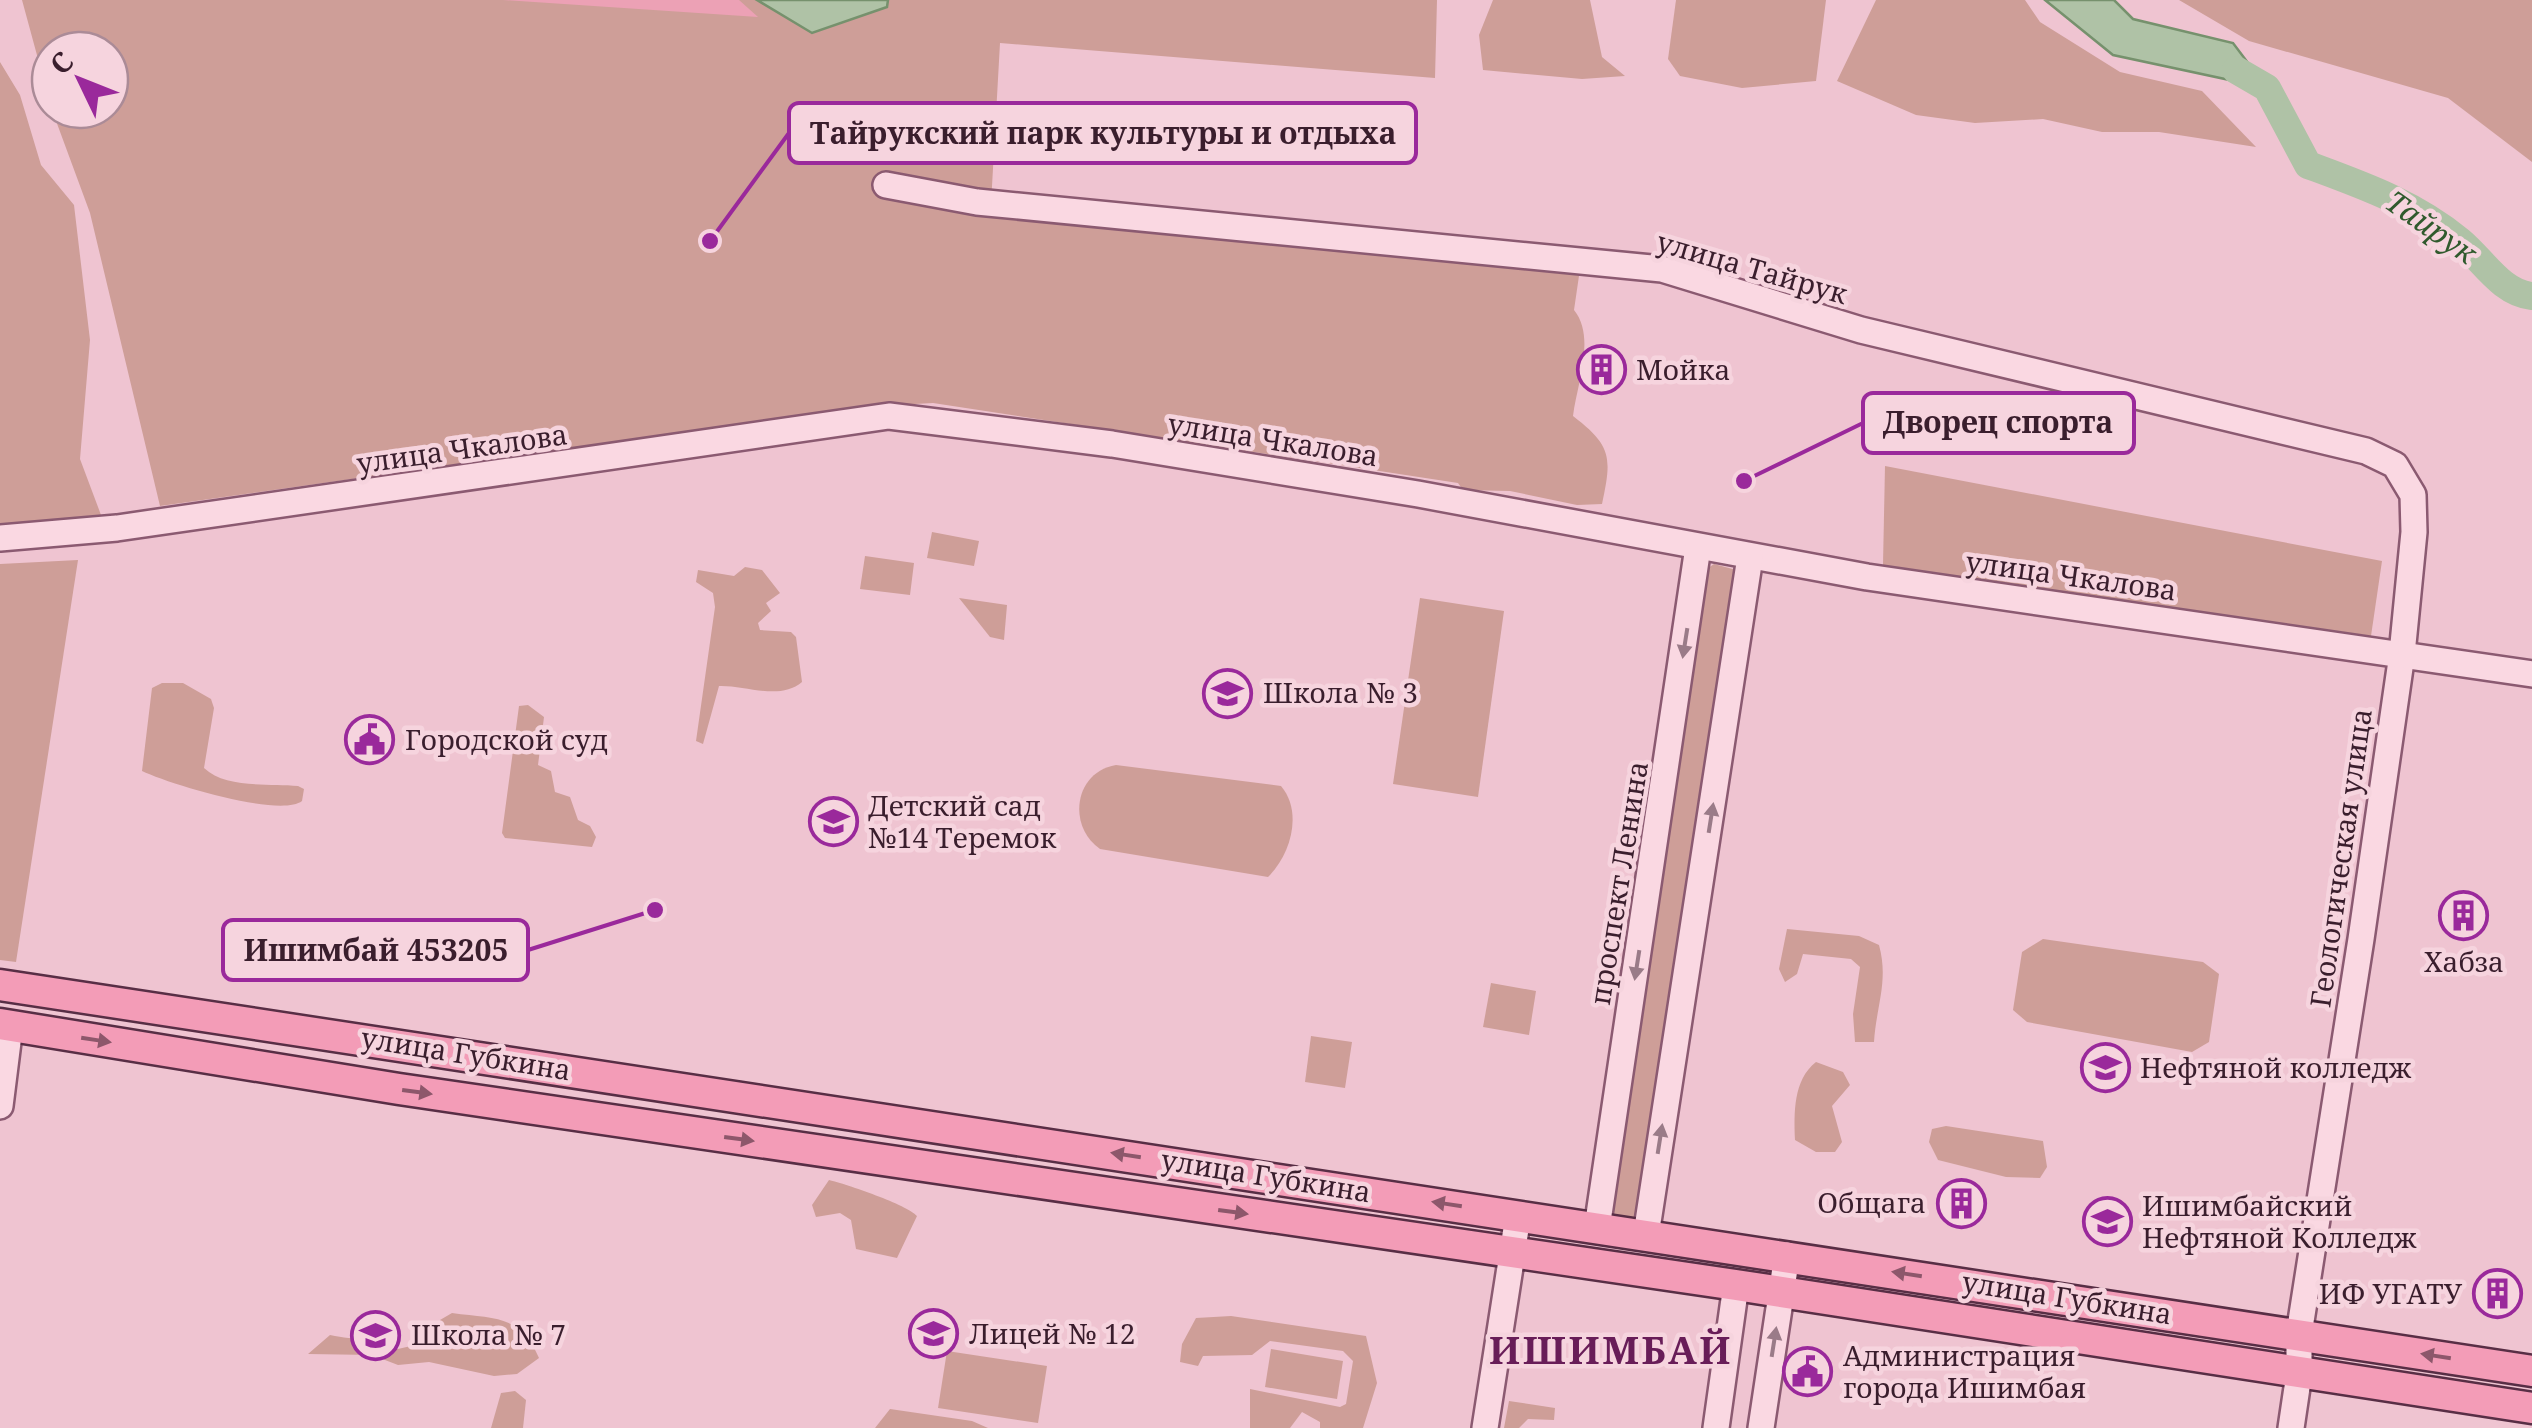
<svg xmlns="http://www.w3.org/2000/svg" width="2532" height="1428" viewBox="0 0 2532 1428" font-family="'Noto Serif',serif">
<rect width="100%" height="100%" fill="#efc4d1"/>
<!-- green -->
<g fill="#ce9e98">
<path d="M22,0H1437L1435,78L1000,43L991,204L1580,269L1574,310C1596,337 1577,384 1573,416C1612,446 1612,457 1602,504L1577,505L1510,491L1463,490L1458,483L933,403L862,407L160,506L90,213L52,110H110V50H50V103Z"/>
<polygon points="1493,0 1590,0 1602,57 1625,76 1582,79 1483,70 1479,35"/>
<polygon points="1676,0 1826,0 1816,81 1742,88 1680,76 1668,59"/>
<polygon points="1876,0 2025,0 2040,22 2120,72 2202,91 2256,147 2159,132 2102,132 2043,119 1975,123 1916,115 1837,81"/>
<polygon points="2179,0 2532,0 2532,162 2448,98 2249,41"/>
<polygon points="0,62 20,95 41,165 74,205 90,340 80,459 101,515 0,525"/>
<polygon points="1885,466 2382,561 2371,636 1883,565"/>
<polygon points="932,532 979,541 974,566 927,558"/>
<polygon points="865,556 914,563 910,595 860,589"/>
<polygon points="78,560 16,962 0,960 0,564"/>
<polygon points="1714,564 1740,571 1638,1220 1611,1217 1609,1208 1704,571"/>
<path d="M745,567L762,570L780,593L766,603L771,611L758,623L760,630L791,632L796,637L802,682C780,701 745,685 719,686L703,744L696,741L715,607L713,593L696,582L698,570L734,576Z"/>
<polygon points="959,598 1007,605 1004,640 990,637"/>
<polygon points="1420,598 1504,611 1478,797 1393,784"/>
<path d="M162,683H183L211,699L214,708L204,768C226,789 269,783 298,786L304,789L302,801C280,818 169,784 142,771L152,688Z"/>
<polygon points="528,705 544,717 538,765 551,771 555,792 570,797 578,820 590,826 596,837 592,847 505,838 502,833 519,706"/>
<path d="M1116,765L1281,786C1303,812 1291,854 1268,877L1100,849C1067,826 1074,772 1116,765Z"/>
<path d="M1787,929L1859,936L1879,945C1889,981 1876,1007 1874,1042H1855L1853,1014L1860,967L1851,959L1803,954L1797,974L1785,982L1779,969Z"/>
<polygon points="2043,939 2203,962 2219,974 2209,1042 2192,1052 2027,1022 2013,1010 2022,952"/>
<polygon points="1491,983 1536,991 1529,1035 1483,1027"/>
<polygon points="1311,1036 1352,1042 1345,1088 1305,1082"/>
<path d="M1816,1062L1843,1072L1850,1085L1832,1106L1842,1142L1835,1152H1816L1795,1140C1794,1113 1793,1080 1816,1062Z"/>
<polygon points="1946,1126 2043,1141 2047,1167 2040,1178 2006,1177 1938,1160 1929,1142 1932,1129"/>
<path d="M829,1180C846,1184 908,1205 917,1216L897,1258L856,1249L851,1220L840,1213L816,1217L812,1205Z"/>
<path d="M452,1313C495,1319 520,1314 539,1358L517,1374L494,1376L429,1362L398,1365L372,1355L308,1354L330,1335C357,1341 372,1336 398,1349L428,1342L462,1348L440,1320Z"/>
<polygon points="1231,1316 1366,1336 1377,1383 1363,1428 1320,1428 1320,1422 1302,1412 1290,1428 1250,1428 1250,1389 1340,1407 1346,1404 1353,1361 1343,1351 1270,1341 1252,1355 1203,1356 1198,1366 1180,1362 1182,1344 1196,1318"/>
<polygon points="1271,1349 1343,1361 1337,1399 1265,1387"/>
<polygon points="947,1351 1047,1366 1038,1423 938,1408"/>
<polygon points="515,1391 526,1400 523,1428 491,1428 501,1393"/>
<polygon points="1509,1401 1555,1408 1554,1420 1528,1419 1519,1428 1504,1428"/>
<polygon points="890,1409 972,1421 988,1428 875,1428"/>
</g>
<!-- sand -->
<polygon fill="#eca1b5" points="503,0 739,0 758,17"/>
<!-- water -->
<g fill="#afc2a6" stroke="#76916d" stroke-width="2.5">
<polygon points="757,0 888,0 887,7 812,33"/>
<polygon points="2045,0 2114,0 2133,19 2233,43 2267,88 2113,55"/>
</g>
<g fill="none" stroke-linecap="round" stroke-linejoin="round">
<!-- river -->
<path stroke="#afc2a6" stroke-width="28" d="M2236,70L2267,88L2308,165C2362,185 2414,203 2460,241C2483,260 2501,293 2532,296"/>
<defs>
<g id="minor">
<polyline points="886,185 977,202 1662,269 1861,330 2366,451 2395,465 2413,495 2414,532 2402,654 2361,939 2299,1334 2299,1374 2291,1428"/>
<polyline points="0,538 117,528 889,416 1112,444 1418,494 1867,577 2532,674"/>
<polyline points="0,1106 10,1026"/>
<polyline points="1597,1228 1698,547"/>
<polyline points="1646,1235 1750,557"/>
<polyline points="1485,1428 1518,1216"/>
<polyline points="1716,1428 1736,1285"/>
<polyline points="1761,1428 1787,1255"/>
</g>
<g id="major">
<polyline points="0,985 2532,1371"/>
<polyline points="0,1024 399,1089 1736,1285 2532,1408"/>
</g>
</defs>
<!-- minor casing -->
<use href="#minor" stroke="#8b5a71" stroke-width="30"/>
<!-- major casing -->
<use href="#major" stroke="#582e45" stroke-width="35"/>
<!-- minor -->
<use href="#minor" stroke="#fad8e2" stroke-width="25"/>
<!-- major -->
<use href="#major" stroke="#f39cb7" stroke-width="30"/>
</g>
<!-- one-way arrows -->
<defs><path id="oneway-solid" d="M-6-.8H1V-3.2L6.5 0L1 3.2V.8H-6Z" transform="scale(2.5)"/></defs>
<g fill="#9a7b88">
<use href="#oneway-solid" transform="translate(1685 643) rotate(99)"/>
<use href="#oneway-solid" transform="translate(1711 818) rotate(-81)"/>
<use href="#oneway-solid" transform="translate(1637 965) rotate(99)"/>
<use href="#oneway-solid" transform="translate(1660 1139) rotate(-81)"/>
<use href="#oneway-solid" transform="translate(1774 1342) rotate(-81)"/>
</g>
<g fill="#8d576b">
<use href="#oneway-solid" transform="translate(96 1040) rotate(9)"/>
<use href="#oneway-solid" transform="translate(417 1092) rotate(8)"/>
<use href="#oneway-solid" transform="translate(739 1139) rotate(8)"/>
<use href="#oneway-solid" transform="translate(1126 1155) rotate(-171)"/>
<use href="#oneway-solid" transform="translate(1447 1204) rotate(-171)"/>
<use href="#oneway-solid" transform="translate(1233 1212) rotate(8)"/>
<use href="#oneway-solid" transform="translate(1907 1274) rotate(-171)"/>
<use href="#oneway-solid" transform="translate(2436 1356) rotate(-171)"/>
</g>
<!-- icons -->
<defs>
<symbol id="building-ring" viewBox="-11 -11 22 22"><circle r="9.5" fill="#f6d4de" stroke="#9a299b" stroke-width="1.5"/><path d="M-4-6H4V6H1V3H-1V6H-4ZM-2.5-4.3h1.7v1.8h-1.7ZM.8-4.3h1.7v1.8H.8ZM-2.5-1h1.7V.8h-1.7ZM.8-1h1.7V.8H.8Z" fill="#9a299b"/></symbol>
<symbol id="school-ring" viewBox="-11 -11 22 22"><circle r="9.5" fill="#f6d4de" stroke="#9a299b" stroke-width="1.5"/><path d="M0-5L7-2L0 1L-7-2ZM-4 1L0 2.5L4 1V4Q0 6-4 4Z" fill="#9a299b"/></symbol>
<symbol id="civic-ring" viewBox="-11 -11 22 22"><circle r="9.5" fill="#f6d4de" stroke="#9a299b" stroke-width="1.5"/><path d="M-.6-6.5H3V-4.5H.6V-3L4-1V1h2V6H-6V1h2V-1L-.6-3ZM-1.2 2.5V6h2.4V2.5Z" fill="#9a299b"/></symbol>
<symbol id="university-ring" viewBox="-11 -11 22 22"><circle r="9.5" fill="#f6d4de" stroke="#9a299b" stroke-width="1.5"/><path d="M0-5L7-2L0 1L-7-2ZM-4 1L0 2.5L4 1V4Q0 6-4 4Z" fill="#9a299b"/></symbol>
</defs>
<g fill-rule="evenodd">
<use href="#building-ring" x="1574" y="342" width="55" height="55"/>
<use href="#school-ring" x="1200" y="666" width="55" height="55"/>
<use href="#civic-ring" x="342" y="712" width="55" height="55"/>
<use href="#school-ring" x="806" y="794" width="55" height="55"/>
<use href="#building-ring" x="2436" y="888" width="55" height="55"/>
<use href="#university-ring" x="2078" y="1040" width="55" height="55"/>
<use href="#building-ring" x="1934" y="1176" width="55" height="55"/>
<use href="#university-ring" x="2080" y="1194" width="55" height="55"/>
<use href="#building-ring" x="2470" y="1266" width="55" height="55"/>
<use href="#school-ring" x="906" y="1306" width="55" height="55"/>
<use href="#school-ring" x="348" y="1308" width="55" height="55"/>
<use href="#civic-ring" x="1780" y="1344" width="55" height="55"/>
</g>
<g text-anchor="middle" stroke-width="9" stroke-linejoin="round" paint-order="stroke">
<!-- street labels -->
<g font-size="28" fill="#3a1e2d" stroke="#f6d4de">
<text transform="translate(1752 268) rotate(16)" y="10">улица Тайрук</text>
<text transform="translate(1273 440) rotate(9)" y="10">улица Чкалова</text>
<text transform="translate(462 449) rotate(-8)" y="10">улица Чкалова</text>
<text transform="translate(2071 576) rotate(8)" y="10">улица Чкалова</text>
<text transform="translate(2341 858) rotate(-82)" y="10">Геологическая улица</text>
<text transform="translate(1619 883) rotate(-81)" y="10">проспект Ленина</text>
<text transform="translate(466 1054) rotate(9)" y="10">улица Губкина</text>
<text transform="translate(1266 1176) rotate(9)" y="10">улица Губкина</text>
<text transform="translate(2067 1298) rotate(9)" y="10">улица Губкина</text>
</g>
<!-- poi labels -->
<g font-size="28" fill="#3a1e2d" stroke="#f6d4de" text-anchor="start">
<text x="1636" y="380">Мойка</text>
<text x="1263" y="703">Школа № 3</text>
<text x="405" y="750">Городской суд</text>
<text x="868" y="816">Детский сад<tspan x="868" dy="32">№14 Теремок</tspan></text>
<text x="2464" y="972" text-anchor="middle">Хабза</text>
<text x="2140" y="1078">Нефтяной колледж</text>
<text x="1926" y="1213" text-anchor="end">Общага</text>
<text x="2142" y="1216">Ишимбайский<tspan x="2142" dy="32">Нефтяной Колледж</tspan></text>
<text x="2462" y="1304" text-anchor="end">ИФ УГАТУ</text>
<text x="969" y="1344">Лицей № 12</text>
<text x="411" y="1345">Школа № 7</text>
<text x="1843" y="1366">Администрация<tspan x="1843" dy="32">города Ишимбая</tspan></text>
</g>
<!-- water labels -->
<g font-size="30" font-style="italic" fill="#305a2d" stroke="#f6d4de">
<text transform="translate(2431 228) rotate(35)" y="10">Тайрук</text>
</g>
<!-- district labels -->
<g font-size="38" font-weight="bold" letter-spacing="2.5" fill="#681d58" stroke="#f6d4de">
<text x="1611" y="1364">ИШИМБАЙ</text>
</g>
</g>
<!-- callouts -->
<path fill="none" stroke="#9a299b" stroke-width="4" d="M710 241L789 133M1744 481L1863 423M655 910L528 950"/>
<g fill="#9a299b" stroke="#f6d4de" stroke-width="4">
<circle cx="710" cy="241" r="10"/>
<circle cx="1744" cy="481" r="10"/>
<circle cx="655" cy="910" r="10"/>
</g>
<g fill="#f6d4de" stroke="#9a299b" stroke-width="4">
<rect x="789" y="103" width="627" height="60" rx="10"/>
<rect x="1863" y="393" width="271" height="60" rx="10"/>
<rect x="223" y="920" width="305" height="60" rx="10"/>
</g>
<g font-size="30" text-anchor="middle" font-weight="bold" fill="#3a1e2d">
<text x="1103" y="144">Тайрукский парк культуры и отдыха</text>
<text x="1998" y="433">Дворец спорта</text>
<text x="376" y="961">Ишимбай 453205</text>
</g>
<!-- north arrow -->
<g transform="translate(80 80) rotate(313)"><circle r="48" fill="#f6d4de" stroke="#ab8b97" stroke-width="2.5"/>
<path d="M0-8L18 38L0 25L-18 38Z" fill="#9a299b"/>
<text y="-15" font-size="28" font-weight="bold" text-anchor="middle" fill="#3a1e2d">С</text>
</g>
</svg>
